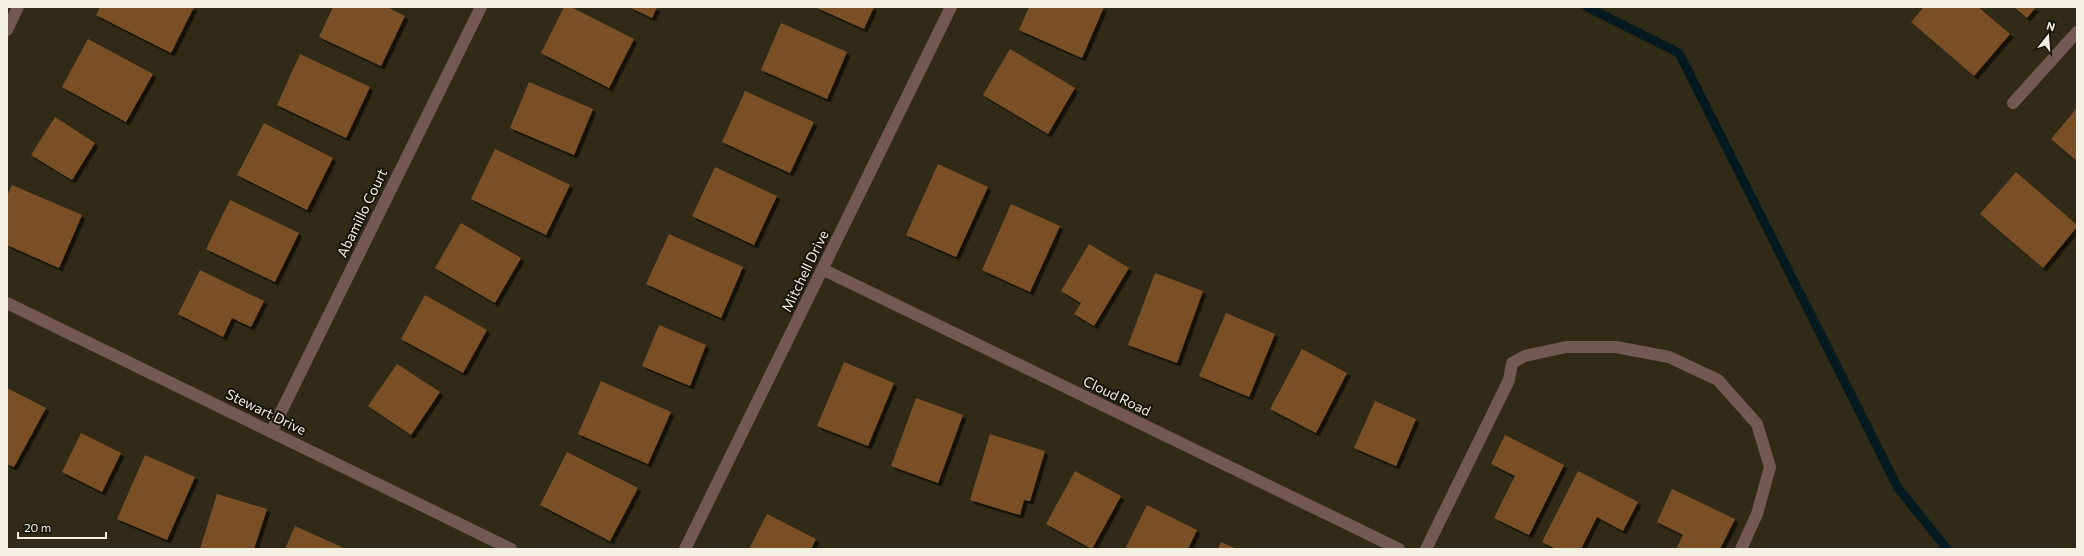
<svg xmlns="http://www.w3.org/2000/svg" width="2084" height="556" viewBox="0 0 2084 556" font-family="Commissioner,sans-serif">
<defs>
<filter id="shadow"><feDropShadow dx="3.5" dy="3.5" stdDeviation="0" flood-color="#0009"/></filter>
</defs>
<rect width="100%" height="100%" fill="#312a16"/>
<g fill="none" stroke-linecap="round" stroke-linejoin="round">
<!-- stream -->
<polyline stroke="#031b20" stroke-width="9" points="1587,7 1679,53 1898,488 1947,549"/>
</g>
<!-- building -->
<g fill="#7a5027" filter="url(#shadow)">
<polygon points="100,7 194,7 171,53 96,15"/>
<polygon points="333,7 387,7 405,16 381,66 319,37"/>
<polygon points="564,7 571,7 634,39 609,88 541,53"/>
<polygon points="629,7 657,7 652,18"/>
<polygon points="815,7 874,7 864,29"/>
<polygon points="1029,7 1104,7 1082,58 1019,30"/>
<polygon points="1924,7 1978,7 2010,34 1974,76 1911,22"/>
<polygon points="2014,7 2036,7 2027,18"/>
<polygon points="781,23 847,52 827,99 761,70"/>
<polygon points="88,39 153,74 126,122 62,87"/>
<polygon points="1010,49 1075,88 1048,134 983,95"/>
<polygon points="300,54 370,87 346,138 277,105"/>
<polygon points="529,82 593,109 574,155 510,128"/>
<polygon points="745,91 814,122 790,173 722,142"/>
<polygon points="2077,108 2077,161 2051,139"/>
<polygon points="55,117 95,143 72,180 31,155"/>
<polygon points="264,123 333,158 307,210 237,175"/>
<polygon points="495,149 570,185 546,235 471,199"/>
<polygon points="938,164 988,187 956,257 906,235"/>
<polygon points="715,167 777,196 754,245 692,216"/>
<polygon points="2016,172 2077,225 2077,227 2043,268 1980,214"/>
<polygon points="12,185 82,215 59,268 7,245 7,196"/>
<polygon points="230,200 299,233 275,282 206,249"/>
<polygon points="1011,204 1060,226 1030,292 982,270"/>
<polygon points="461,223 521,258 495,303 435,268"/>
<polygon points="669,234 743,267 721,318 646,284"/>
<polygon points="1089,244 1129,268 1094,326 1074,314 1081,303 1061,291"/>
<polygon points="200,270 264,301 251,327 232,318 223,337 178,314"/>
<polygon points="1155,273 1203,291 1177,363 1128,345"/>
<polygon points="425,295 487,330 463,373 401,339"/>
<polygon points="1226,313 1275,334 1249,397 1199,376"/>
<polygon points="659,325 706,345 690,386 642,366"/>
<polygon points="1302,349 1347,373 1316,433 1270,409"/>
<polygon points="844,362 894,383 868,446 817,426"/>
<polygon points="397,364 440,392 411,435 368,406"/>
<polygon points="601,381 671,412 648,464 578,434"/>
<polygon points="7,388 46,408 14,467 7,464"/>
<polygon points="916,398 963,415 938,483 891,466"/>
<polygon points="1375,401 1416,419 1396,466 1354,448"/>
<polygon points="81,433 121,453 102,492 62,472"/>
<polygon points="990,434 1045,451 1030,501 1024,500 1020,515 970,500"/>
<polygon points="1505,435 1564,465 1529,535 1494,518 1515,476 1491,464"/>
<polygon points="567,452 638,488 610,541 540,505"/>
<polygon points="145,455 195,477 167,540 117,519"/>
<polygon points="1075,471 1121,496 1092,549 1046,524"/>
<polygon points="1578,471 1638,502 1623,531 1597,517 1581,549 1556,549 1542,542"/>
<polygon points="1672,489 1735,519 1720,549 1676,549 1683,535 1657,522"/>
<polygon points="217,494 267,509 254,549 200,549"/>
<polygon points="1147,505 1197,530 1188,549 1125,549"/>
<polygon points="767,514 816,539 811,549 749,549"/>
<polygon points="295,526 346,549 285,549"/>
<polygon points="1221,542 1237,549 1218,549"/>
</g>
<g fill="none" stroke-linecap="round" stroke-linejoin="round">
<!-- minor -->
<g stroke="#735854" stroke-width="12">
<polyline points="7,30 18,7"/>
<polyline points="2013,103 2077,32"/>
<polyline points="822,269 1399,549"/>
<polyline points="7,303 511,549"/>
<polyline points="271,432 481,7"/>
<polyline points="685,549 951,7"/>
<polyline points="1426,549 1509,380 1512,363 1525,356 1566,347 1616,347 1669,357 1718,380 1757,424 1770,467 1757,514 1741,549"/>
</g>
</g>
<g text-anchor="middle" stroke-width="4" stroke-linejoin="round" paint-order="stroke">
<!-- street labels -->
<g font-size="14" fill="#f4f0e4" stroke="#16130a">
<text transform="translate(362 213) rotate(-64)" y="5">Abamillo Court</text>
<text transform="translate(805 271) rotate(-64)" y="5">Mitchell Drive</text>
<text transform="translate(1117 396) rotate(26)" y="5">Cloud Road</text>
<text transform="translate(266 412) rotate(26)" y="5">Stewart Drive</text>
</g>
</g>
<!-- border -->
<rect width="2084" height="556" fill="none" stroke="#f4f0e4" stroke-width="16"/>
<!-- north arrow -->
<g transform="translate(2048 36) rotate(17)" stroke="#16130a" stroke-width="3" paint-order="stroke">
<path d="M0-3L7 15L0 10L-7 15Z" fill="#f4f0e4"/>
<text y="-6" font-size="11" font-weight="bold" text-anchor="middle" fill="#f4f0e4">N</text>
</g>
<!-- scale -->
<path d="M18 532v6h88v-6" fill="none" stroke="#f4f0e4" stroke-width="2"/>
<text x="24" y="532" font-size="12" fill="#f4f0e4" stroke="#16130a" stroke-width="3" paint-order="stroke">20 m</text>
</svg>
